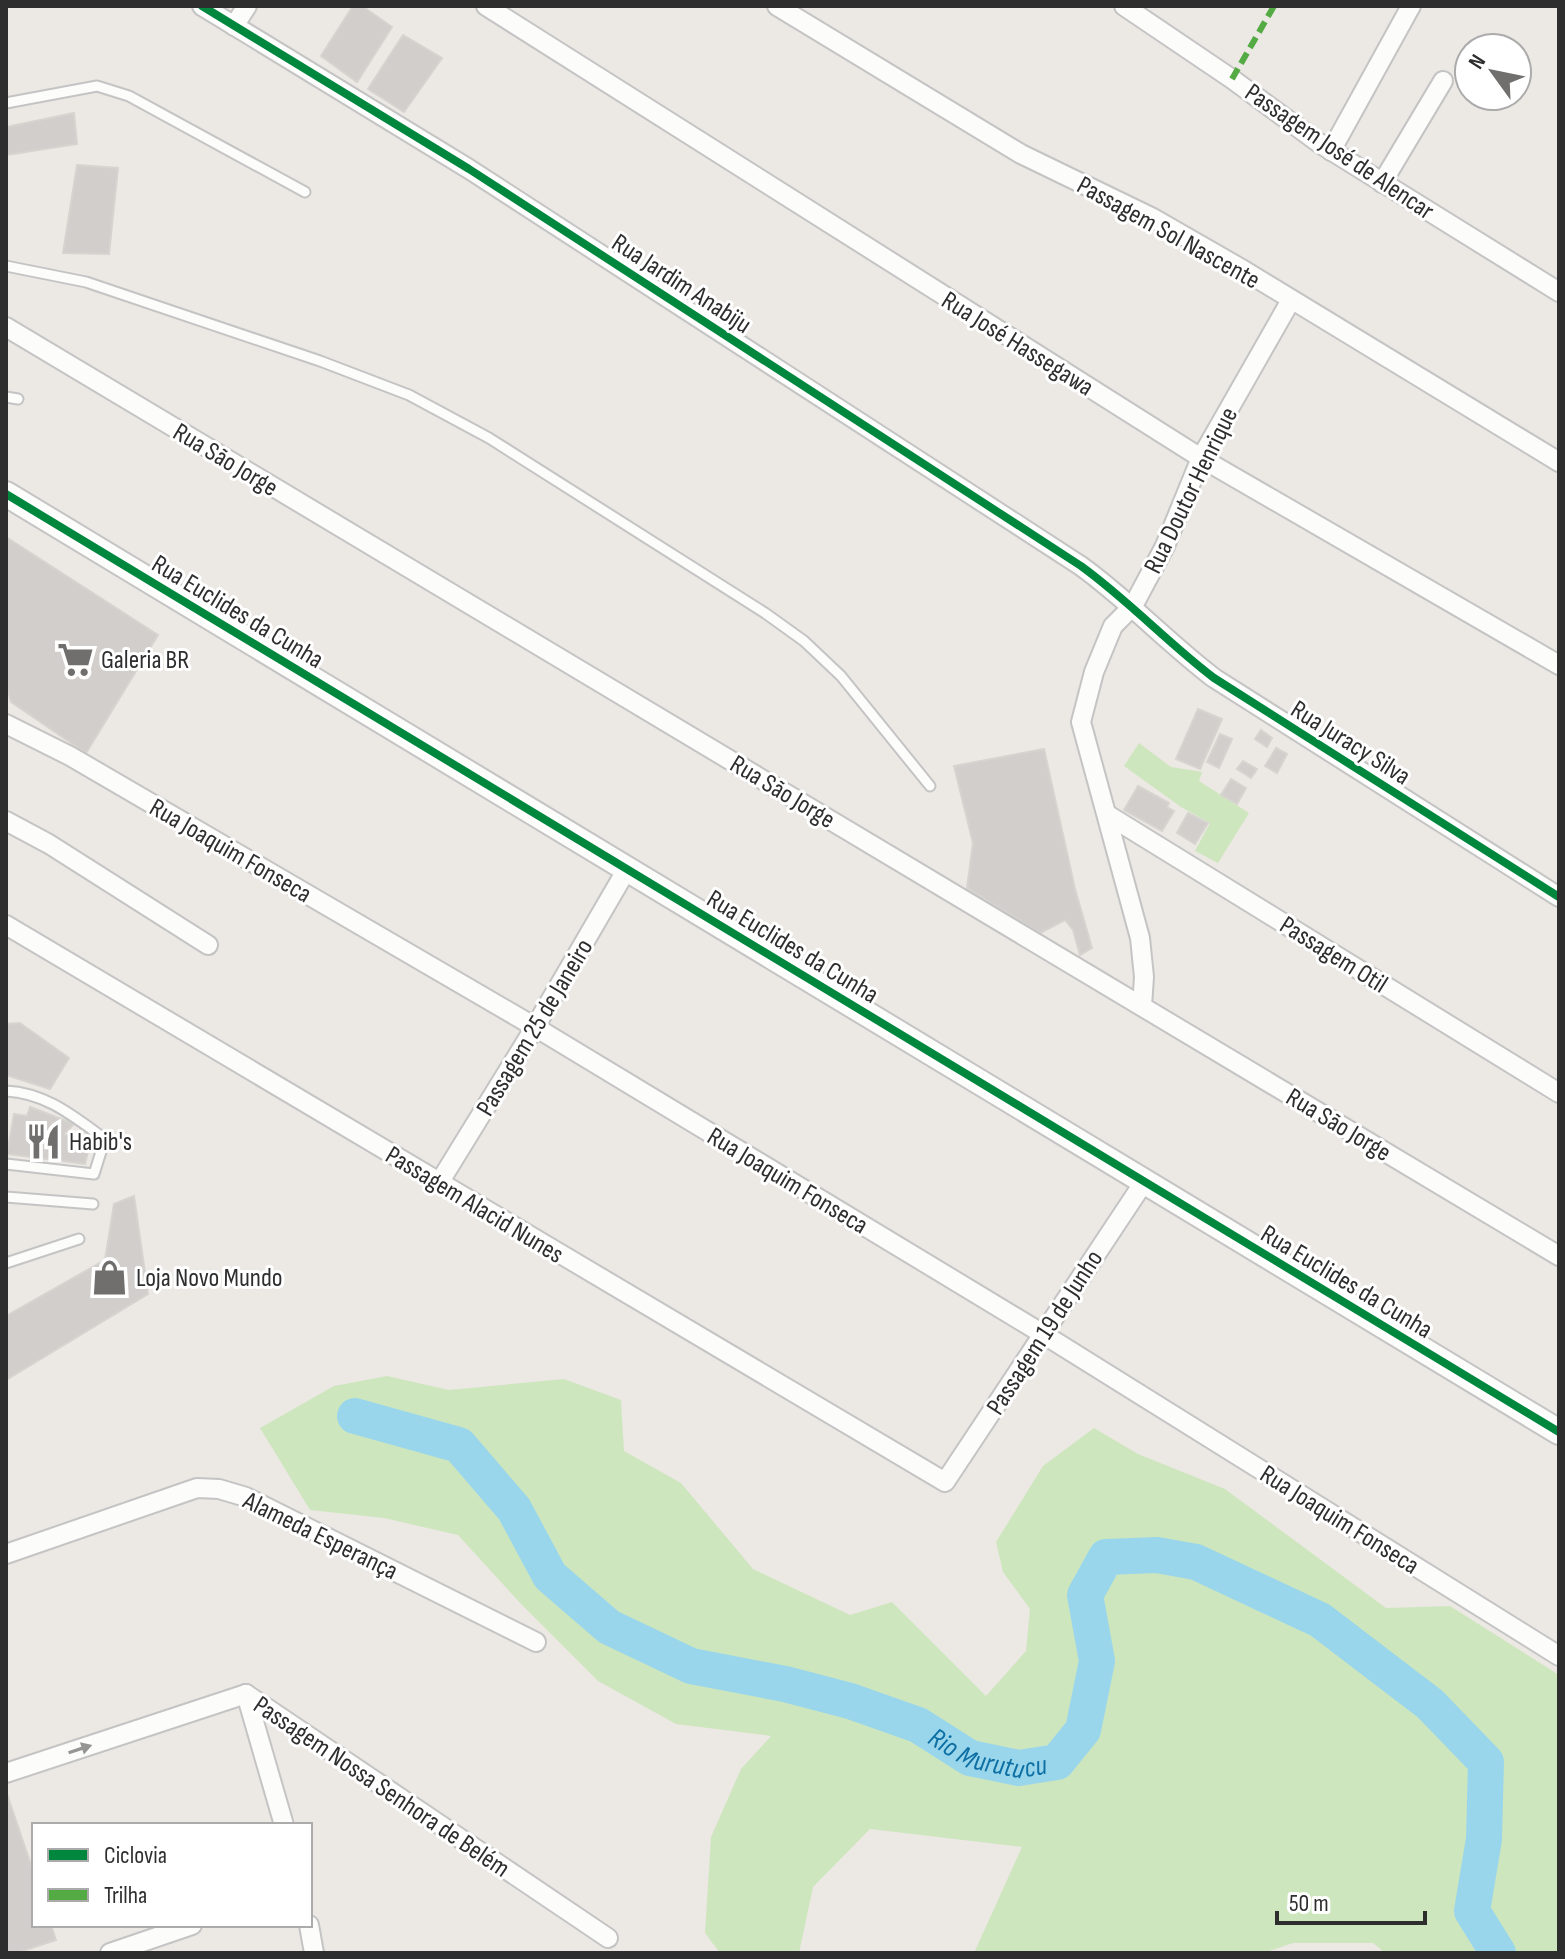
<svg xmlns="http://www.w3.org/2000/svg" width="1565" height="1959" viewBox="0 0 1565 1959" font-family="'Sofia Sans Condensed',sans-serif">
<rect width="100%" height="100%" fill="#ece8e4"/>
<!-- green -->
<g fill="#cee6be">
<polygon points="1139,743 1171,767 1202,772 1199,781 1249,813 1218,863 1195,851 1210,823 1181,807 1124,766"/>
<polygon points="387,1376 449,1390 564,1379 621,1400 624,1451 681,1483 753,1569 850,1615 892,1602 986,1696 1026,1651 1030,1609 1003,1572 996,1542 1043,1466 1094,1428 1138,1454 1225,1489 1386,1608 1450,1606 1559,1675 1559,1953 1385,1953 1373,1943 1293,1943 1263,1953 974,1953 1022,1847 870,1829 813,1887 799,1953 720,1953 705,1933 711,1837 741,1769 771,1736 676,1724 598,1681 522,1605 458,1535 384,1518 310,1510 260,1428 334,1386"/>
</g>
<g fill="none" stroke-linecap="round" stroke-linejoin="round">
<!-- river -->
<path stroke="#99d6ec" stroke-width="36" id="s1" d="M355,1416L459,1445L514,1509L550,1576L609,1627L691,1666L785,1684L850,1701L918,1725L970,1758L1019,1768L1057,1762L1083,1730L1097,1661L1085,1595L1106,1557L1157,1555L1196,1562L1320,1620L1430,1704L1486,1762L1484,1839L1472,1911L1498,1953"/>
</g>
<!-- building -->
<g fill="#d1cecb" stroke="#d7d4d0" stroke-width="2">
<polygon points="353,6 362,6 392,27 357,82 321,56"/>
<polygon points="403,35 442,58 404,112 368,89"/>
<polygon points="74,113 77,144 6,155 6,127"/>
<polygon points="77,165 118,168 109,254 63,253"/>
<polygon points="6,537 158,635 86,753 11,702 6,683"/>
<polygon points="1198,709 1222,719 1200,769 1176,759"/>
<polygon points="1261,730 1272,738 1267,747 1255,739"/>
<polygon points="1220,734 1232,739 1219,768 1207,762"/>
<polygon points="1276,748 1287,754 1277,773 1265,766"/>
<polygon points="1044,749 1075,889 1092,948 1080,955 1073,930 1065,920 1040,933 967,888 973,843 954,766"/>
<polygon points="1243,761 1257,769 1251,778 1237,769"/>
<polygon points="1231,779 1246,788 1237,804 1221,795"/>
<polygon points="1138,786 1169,803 1167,807 1174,811 1162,831 1124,810"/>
<polygon points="1188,813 1208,823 1195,844 1177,833"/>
<polygon points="20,1023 69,1058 50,1089 6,1075 6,1024"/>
<polygon points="30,1107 74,1124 64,1134 89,1147 85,1164 7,1154 14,1114 27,1116"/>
<polygon points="134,1196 148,1294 6,1380 6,1316 105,1260 114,1204"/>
<polygon points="6,1791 34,1874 34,1925 51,1925 56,1940 16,1953 6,1953"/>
</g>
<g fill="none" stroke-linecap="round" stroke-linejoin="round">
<defs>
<g id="lane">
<polyline points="6,103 97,86 129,96 305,192"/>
<polyline points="6,266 86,282 320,361 409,395 489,438 765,613 804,641 841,676 930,786"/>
<polyline points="6,397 18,399"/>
<path d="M6,1091C46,1093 73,1116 105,1139L94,1174L6,1164"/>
<polyline points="6,1197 93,1204"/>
<polyline points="6,1263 79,1239"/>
</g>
<g id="street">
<path d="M202,6L469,169L1081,566C1128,600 1168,643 1214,678L1559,897"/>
<polyline points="486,6 1201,458 1559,665"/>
<polyline points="777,6 1021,154 1153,218 1240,268 1559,462"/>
<polyline points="1124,6 1232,79 1319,143 1559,292"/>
<polyline points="234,26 247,6"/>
<polyline points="1331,151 1411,6"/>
<polyline points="1382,183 1443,81"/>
<polyline points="6,327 1559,1256"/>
<polyline points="6,724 70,756 535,1027 1043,1334 1559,1656"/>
<polyline points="1108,815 1559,1093"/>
<polyline points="6,821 49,844 208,945"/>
<polyline points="6,925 945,1482 1144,1182"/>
<polyline points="1142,1006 1144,977 1140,938 1081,722 1094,672 1113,626 1133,606 1165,546 1201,458 1291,300"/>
<polyline points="439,1183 535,1027 627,869"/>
<polyline points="6,1554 197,1488 219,1489 246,1497 536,1642"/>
<polyline points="246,1694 608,1938"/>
<polyline points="246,1694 284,1825"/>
<polyline points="6,1773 246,1694"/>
<polyline points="309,1925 314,1953"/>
<polyline points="110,1953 192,1925"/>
</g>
<polyline id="secondary" points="6,494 1559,1432"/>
</defs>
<!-- lane casing -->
<use href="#lane" stroke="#c5c4c5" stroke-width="13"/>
<!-- street casing -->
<use href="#street" stroke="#c5c4c5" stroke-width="22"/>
<!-- secondary casing -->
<use href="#secondary" stroke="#c5c4c5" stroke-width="28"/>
<!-- lane -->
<use href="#lane" stroke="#fcfcfb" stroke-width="9"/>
<!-- street -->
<use href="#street" stroke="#fcfcfb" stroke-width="18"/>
<!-- secondary -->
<use href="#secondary" stroke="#fcfcfb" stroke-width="24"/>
<!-- quiet -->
<polyline stroke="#54ab44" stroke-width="6" stroke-dasharray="12 6" stroke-linecap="butt" points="1232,79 1274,6"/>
<defs>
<g id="cycleway">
<path d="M202,6L469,169L1081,566C1128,600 1168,643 1214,678L1559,897"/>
<polyline points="6,494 1559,1432"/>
</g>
</defs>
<!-- cycleway casing -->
<use href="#cycleway" stroke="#fff" stroke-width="13"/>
<!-- cycleway -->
<use href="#cycleway" stroke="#00873e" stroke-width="8"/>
</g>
<!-- one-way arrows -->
<defs><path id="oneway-solid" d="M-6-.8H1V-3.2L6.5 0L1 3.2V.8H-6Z" transform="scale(2)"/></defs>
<use fill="#959594" href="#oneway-solid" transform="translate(80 1749) rotate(-18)"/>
<!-- icons -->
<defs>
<symbol id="supermarket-bare" viewBox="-9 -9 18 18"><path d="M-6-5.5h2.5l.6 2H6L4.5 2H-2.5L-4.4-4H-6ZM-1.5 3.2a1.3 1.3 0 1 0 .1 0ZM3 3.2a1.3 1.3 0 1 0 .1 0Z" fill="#706f6e" stroke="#fff" stroke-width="2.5" paint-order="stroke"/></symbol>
<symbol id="restaurant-bare" viewBox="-9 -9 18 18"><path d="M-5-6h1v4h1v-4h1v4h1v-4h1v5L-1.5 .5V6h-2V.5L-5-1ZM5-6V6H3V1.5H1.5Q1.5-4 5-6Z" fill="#706f6e" stroke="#fff" stroke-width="2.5" paint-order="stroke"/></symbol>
<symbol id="shop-bare" viewBox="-9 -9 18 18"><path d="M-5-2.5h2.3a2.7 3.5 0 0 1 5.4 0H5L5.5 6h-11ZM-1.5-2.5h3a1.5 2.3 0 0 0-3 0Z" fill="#706f6e" stroke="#fff" stroke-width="2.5" paint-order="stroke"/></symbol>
</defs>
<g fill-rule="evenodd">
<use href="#supermarket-bare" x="50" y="634" width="51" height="51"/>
<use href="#restaurant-bare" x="18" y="1116" width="51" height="51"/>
<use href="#shop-bare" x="84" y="1252" width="51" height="51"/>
</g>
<g text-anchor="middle" stroke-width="6" stroke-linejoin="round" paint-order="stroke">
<!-- street labels -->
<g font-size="26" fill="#2e2e2e" stroke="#fff">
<text transform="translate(1340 151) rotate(34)" y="9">Passagem José de Alencar</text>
<text transform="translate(1169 232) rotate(29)" y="9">Passagem Sol Nascente</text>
<text transform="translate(682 283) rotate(33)" y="9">Rua Jardim Anabiju</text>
<text transform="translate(1018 343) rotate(32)" y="9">Rua José Hassegawa</text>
<text transform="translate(226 459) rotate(31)" y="9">Rua São Jorge</text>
<text transform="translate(1190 490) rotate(-64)" y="9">Rua Doutor Henrique</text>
<text transform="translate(238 611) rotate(31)" y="9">Rua Euclides da Cunha</text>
<text transform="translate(1351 742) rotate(32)" y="9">Rua Juracy Silva</text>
<text transform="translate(783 791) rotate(31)" y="9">Rua São Jorge</text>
<text transform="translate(231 850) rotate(30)" y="9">Rua Joaquim Fonseca</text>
<text transform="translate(793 946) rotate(31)" y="9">Rua Euclides da Cunha</text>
<text transform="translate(1334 954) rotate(32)" y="9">Passagem Otil</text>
<text transform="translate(534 1027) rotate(-59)" y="9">Passagem 25 de Janeiro</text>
<text transform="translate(1339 1124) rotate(31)" y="9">Rua São Jorge</text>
<text transform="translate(788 1180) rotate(31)" y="9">Rua Joaquim Fonseca</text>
<text transform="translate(475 1204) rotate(31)" y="9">Passagem Alacid Nunes</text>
<text transform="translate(1347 1281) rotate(31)" y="9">Rua Euclides da Cunha</text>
<text transform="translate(1044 1332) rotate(-57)" y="9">Passagem 19 de Junho</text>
<text transform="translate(1340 1519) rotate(32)" y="9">Rua Joaquim Fonseca</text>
<text transform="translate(321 1535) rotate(26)" y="9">Alameda Esperança</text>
<text transform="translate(382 1786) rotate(34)" y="9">Passagem Nossa Senhora de Belém</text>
</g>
<!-- poi labels -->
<g font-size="26" fill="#2e2e2e" stroke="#fff" text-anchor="start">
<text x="101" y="668">Galeria BR</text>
<text x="69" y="1150">Habib's</text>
<text x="136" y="1286">Loja Novo Mundo</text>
</g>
<!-- water labels -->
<g font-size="28" font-style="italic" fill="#0d6fa3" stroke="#fff">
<text dy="10" stroke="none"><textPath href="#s1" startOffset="750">Rio Murutucu</textPath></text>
</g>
</g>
<!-- border -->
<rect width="1565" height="1959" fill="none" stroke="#2e2e2e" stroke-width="16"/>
<!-- legend -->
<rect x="32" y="1823" width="280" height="104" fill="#ffffff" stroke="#ababab" stroke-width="2"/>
<rect x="48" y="1849" width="40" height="12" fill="#00873e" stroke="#ababab" stroke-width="2"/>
<text x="104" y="1863" font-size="24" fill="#2e2e2e">Ciclovia</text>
<rect x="48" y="1889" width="40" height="12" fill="#54ab44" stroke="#ababab" stroke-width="2"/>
<text x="104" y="1903" font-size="24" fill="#2e2e2e">Trilha</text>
<!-- north arrow -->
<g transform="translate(1493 72) rotate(303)"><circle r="38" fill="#ffffff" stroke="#ababab" stroke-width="2"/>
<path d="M0-6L14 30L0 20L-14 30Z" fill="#706f6e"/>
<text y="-12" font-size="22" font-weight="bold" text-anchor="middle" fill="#2e2e2e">N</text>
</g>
<!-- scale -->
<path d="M1277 1911v12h148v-12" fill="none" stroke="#2e2e2e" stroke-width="4"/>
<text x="1289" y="1911" font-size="24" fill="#2e2e2e" stroke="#ffffff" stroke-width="6" paint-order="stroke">50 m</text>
</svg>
